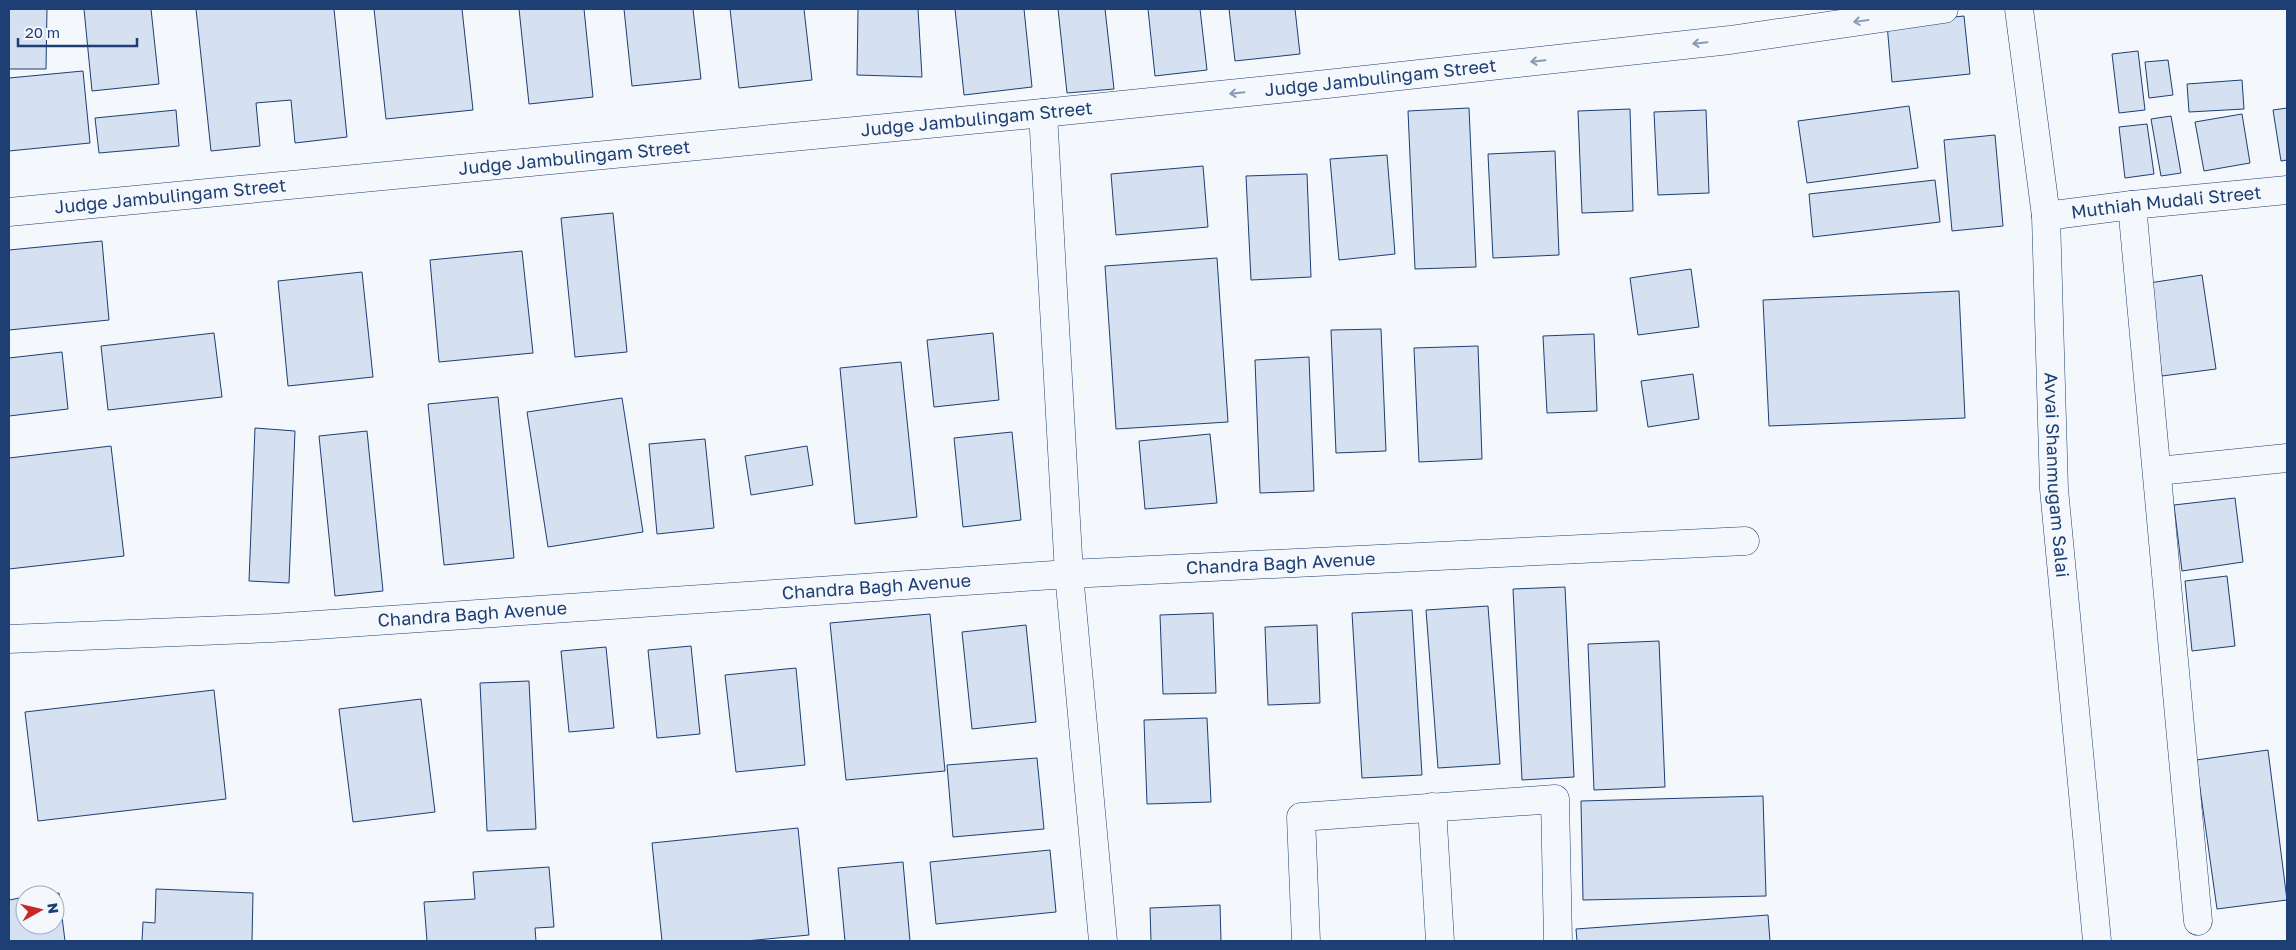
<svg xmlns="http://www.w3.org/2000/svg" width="2296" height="950" viewBox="0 0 2296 950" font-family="'Golos Text',sans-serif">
<rect width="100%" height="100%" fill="#f4f7fb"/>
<!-- building -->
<g fill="#d5e0f0" stroke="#1d3f73">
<polygon points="9,9 47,9 46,69 9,69"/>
<polygon points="84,9 151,9 159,84 92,91"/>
<polygon points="196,9 334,9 347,137 295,143 291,100 256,103 260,146 211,151"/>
<polygon points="374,9 462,9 473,110 386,119"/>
<polygon points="519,9 584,9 593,97 529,104"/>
<polygon points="624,9 693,9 701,79 632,86"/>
<polygon points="730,9 804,9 812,80 739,88"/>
<polygon points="858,9 918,9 922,77 857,75"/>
<polygon points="955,9 1024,9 1032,87 964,95"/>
<polygon points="1058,9 1105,9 1114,89 1067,93"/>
<polygon points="1148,9 1200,9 1207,70 1155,76"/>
<polygon points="1229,9 1295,9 1300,54 1235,61"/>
<polygon points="1964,16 1970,74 1892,82 1887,24"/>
<polygon points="2138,51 2145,110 2119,113 2112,54"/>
<polygon points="2168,60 2173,95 2149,98 2145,62"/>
<polygon points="83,71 90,143 9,151 9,78"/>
<polygon points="2242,80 2244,109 2189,112 2187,84"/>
<polygon points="1909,106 1918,168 1807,183 1798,121"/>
<polygon points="1469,108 1476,267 1415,269 1408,111"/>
<polygon points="2287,108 2287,160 2281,161 2273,110"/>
<polygon points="1630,109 1633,211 1582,213 1578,111"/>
<polygon points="176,110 179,146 99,153 95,118"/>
<polygon points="1706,110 1709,193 1658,195 1654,112"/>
<polygon points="2242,114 2250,163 2204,171 2195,122"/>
<polygon points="2171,116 2181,173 2161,176 2151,119"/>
<polygon points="2147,124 2154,174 2125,178 2119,127"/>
<polygon points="1995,135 2003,226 1952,231 1944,140"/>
<polygon points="1555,151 1559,255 1493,258 1488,154"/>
<polygon points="1387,155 1395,254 1339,260 1330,159"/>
<polygon points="1203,166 1208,227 1116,235 1111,174"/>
<polygon points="1307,174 1311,277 1251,280 1246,176"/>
<polygon points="1935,180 1940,222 1813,237 1809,194"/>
<polygon points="613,213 627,352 575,357 561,218"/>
<polygon points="102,241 109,320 9,330 9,250"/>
<polygon points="522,251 533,353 439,362 430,260"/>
<polygon points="1217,258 1228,422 1116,429 1105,266"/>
<polygon points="1691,269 1699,327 1638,335 1630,278"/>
<polygon points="362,272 373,377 288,386 278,281"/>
<polygon points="2202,275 2216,369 2162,376 2149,283"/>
<polygon points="1959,291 1965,418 1769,426 1763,300"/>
<polygon points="1381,329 1386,451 1336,453 1331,330"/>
<polygon points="214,333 222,397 108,410 101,346"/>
<polygon points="993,333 999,400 934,407 927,340"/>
<polygon points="1594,334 1597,411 1547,413 1543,336"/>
<polygon points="1478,346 1482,459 1419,462 1414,348"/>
<polygon points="62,352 68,409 9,416 9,358"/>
<polygon points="1309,357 1314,491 1260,493 1255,360"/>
<polygon points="901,362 917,517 855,524 840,368"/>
<polygon points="1693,374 1699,419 1648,427 1641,381"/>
<polygon points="498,397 514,558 444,565 428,404"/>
<polygon points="622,398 643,532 548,547 527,412"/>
<polygon points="255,428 295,431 289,583 249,581"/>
<polygon points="367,431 383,591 335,596 319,436"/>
<polygon points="1012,432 1021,520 963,527 954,438"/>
<polygon points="1210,434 1217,503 1145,509 1139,441"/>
<polygon points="705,439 714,528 657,534 649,444"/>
<polygon points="111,446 124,556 9,569 9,458"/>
<polygon points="807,446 813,485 751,495 745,456"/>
<polygon points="2235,498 2243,562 2182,571 2174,505"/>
<polygon points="2227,576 2235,646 2192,651 2185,581"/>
<polygon points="1565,587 1574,777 1522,780 1513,589"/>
<polygon points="1488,606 1500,764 1438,768 1426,610"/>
<polygon points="1412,610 1422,775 1362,778 1352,613"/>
<polygon points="1213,613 1216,693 1163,694 1160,615"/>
<polygon points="930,614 945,771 846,780 830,623"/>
<polygon points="1026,625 1036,722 972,729 962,632"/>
<polygon points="1317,625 1320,703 1268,705 1265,627"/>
<polygon points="1659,641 1665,787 1594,790 1588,644"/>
<polygon points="691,646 700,734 657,738 648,650"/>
<polygon points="606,647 614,728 569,732 561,651"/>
<polygon points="796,668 805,765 736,772 725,675"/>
<polygon points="529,681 536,829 487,831 480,683"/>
<polygon points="214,690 226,799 38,821 25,712"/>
<polygon points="421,699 435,812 353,822 339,709"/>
<polygon points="1207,718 1211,802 1147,804 1144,720"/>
<polygon points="2268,750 2287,900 2217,909 2196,760"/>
<polygon points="1037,758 1044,829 953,837 947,765"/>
<polygon points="1763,796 1766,896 1583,900 1581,801"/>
<polygon points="798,828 809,935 746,941 662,941 652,843"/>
<polygon points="1050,850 1056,912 936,924 930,862"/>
<polygon points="903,862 910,941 845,941 838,868"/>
<polygon points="549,867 554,927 535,928 536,941 427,941 424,902 475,899 473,872"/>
<polygon points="156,889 253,893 252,941 142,941 143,922 155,923"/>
<polygon points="59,893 65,941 9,941 9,900 25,897 25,925 55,925 55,895 43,895"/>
<polygon points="1220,905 1221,941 1151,941 1150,908"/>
<polygon points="1768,915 1770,941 1577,941 1576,929"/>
</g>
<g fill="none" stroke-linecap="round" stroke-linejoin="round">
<defs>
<g id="minor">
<polyline points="1043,113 1069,574 1103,941"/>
<polyline points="2132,205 2198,921"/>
<path id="s1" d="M9,212L1043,113L1327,84L1730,40L1944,9"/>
<path id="s2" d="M2046,216L2132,205L2287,190"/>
<polyline points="2158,471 2287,458"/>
<path id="s3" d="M9,639L272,628L1069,574L1745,541"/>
<polyline points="1432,807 1440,941"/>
<polyline points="1306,941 1301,817 1555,799 1558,941"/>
</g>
<g id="tertiary">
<path id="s4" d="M2019,9L2046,216L2054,489L2097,941"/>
</g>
</defs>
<!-- minor casing -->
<use href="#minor" stroke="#1d3f73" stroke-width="29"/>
<!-- tertiary casing -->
<use href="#tertiary" stroke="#1d3f73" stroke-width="29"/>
<!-- minor -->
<use href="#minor" stroke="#f4f7fb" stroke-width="28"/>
<!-- tertiary -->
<use href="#tertiary" stroke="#f4f7fb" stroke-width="28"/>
</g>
<!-- one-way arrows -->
<defs><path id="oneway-shaft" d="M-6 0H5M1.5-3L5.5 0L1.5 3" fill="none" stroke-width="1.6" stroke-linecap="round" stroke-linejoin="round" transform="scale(1.25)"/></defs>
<g stroke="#889bb7">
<use href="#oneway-shaft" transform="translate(1861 21) rotate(172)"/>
<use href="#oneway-shaft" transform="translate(1700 43) rotate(174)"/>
<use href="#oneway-shaft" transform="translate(1538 61) rotate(174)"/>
<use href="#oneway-shaft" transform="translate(1237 93) rotate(174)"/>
</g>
<g text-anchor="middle" stroke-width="4" stroke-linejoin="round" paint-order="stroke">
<!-- street labels -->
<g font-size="18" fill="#1d3f73" stroke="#f4f7fb">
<text dy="6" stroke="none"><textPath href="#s1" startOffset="1378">Judge Jambulingam Street</textPath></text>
<text dy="6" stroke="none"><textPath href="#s1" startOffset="972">Judge Jambulingam Street</textPath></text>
<text dy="6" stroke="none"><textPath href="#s1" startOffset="568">Judge Jambulingam Street</textPath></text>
<text dy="6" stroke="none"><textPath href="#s1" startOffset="162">Judge Jambulingam Street</textPath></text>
<text dy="6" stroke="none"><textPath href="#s2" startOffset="121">Muthiah Mudali Street</textPath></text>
<text dy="6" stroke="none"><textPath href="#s4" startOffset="468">Avvai Shanmugam Salai</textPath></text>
<text dy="6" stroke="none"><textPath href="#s3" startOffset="1274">Chandra Bagh Avenue</textPath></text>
<text dy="6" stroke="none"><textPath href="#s3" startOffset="869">Chandra Bagh Avenue</textPath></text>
<text dy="6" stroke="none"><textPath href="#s3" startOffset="464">Chandra Bagh Avenue</textPath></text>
</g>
</g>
<!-- border -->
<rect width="2296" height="950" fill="none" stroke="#1d3f73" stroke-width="20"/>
<!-- north arrow -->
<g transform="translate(40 910) rotate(82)"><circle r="24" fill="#f4f7fb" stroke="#9eadc5"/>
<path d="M0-4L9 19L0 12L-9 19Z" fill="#c62828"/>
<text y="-8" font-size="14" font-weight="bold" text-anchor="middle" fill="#1d3f73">N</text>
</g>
<!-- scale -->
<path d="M18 38v8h119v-8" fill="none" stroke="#1d3f73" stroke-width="2.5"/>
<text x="25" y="38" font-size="15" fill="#1d3f73" stroke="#f4f7fb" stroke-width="4" paint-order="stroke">20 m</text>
</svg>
